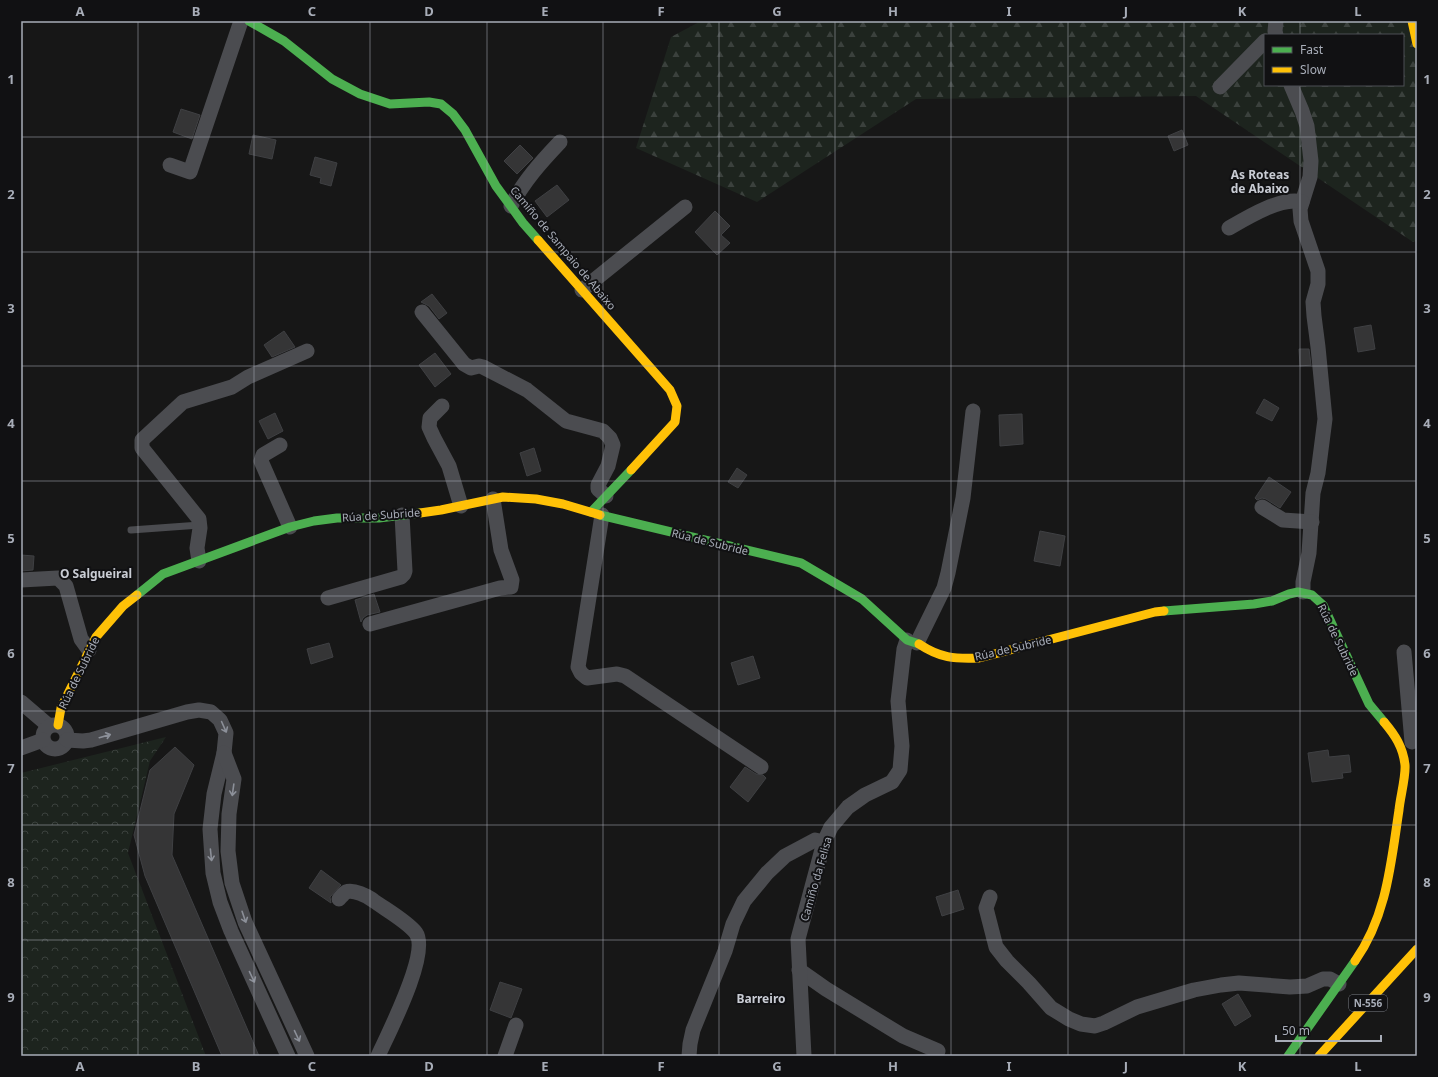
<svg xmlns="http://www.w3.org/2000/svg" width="1438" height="1077" viewBox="0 0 1438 1077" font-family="'Noto Sans',sans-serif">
<defs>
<pattern id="forest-firs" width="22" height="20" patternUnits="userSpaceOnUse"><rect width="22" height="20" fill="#1d241e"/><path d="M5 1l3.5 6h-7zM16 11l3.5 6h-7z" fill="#3b413d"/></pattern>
<pattern id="park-crowns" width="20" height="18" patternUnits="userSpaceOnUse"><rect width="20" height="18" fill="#1d241e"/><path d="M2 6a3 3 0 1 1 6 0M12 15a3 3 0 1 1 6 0" fill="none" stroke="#3b413d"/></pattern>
</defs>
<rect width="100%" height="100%" fill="#171717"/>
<!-- forest -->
<path fill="url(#forest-firs)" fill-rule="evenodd" d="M701,21H1417V241L1413,242L1196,96L916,99L757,202L636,148L671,37ZM1265,35H1403V85H1265Z"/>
<!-- park -->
<polygon fill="url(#park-crowns)" points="166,737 150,761 128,853 206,1056 21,1056 21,773"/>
<!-- building -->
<g fill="#353536" stroke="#3f4043">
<polygon points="181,109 200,115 192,139 173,132"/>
<polygon points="1182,130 1188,145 1174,151 1168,136"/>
<polygon points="253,135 276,140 272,159 249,154"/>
<polygon points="520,145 533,158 517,174 504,161"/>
<polygon points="315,157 337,163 331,186 320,183 321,178 310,175"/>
<polygon points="557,185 569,200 547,217 535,201"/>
<polygon points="715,211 730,226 721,235 730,243 717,255 695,232"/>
<polygon points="432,294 447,313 439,319 429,306 421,302"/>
<polygon points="1371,325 1375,349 1358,352 1354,328"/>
<polygon points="284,331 295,347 272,357 264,345"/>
<polygon points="1299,349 1309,349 1311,365 1300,366"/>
<polygon points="435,353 451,374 435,387 419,365"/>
<polygon points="1264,399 1279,408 1272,421 1256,413"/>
<polygon points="275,413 283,431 268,439 259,421"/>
<polygon points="1022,414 1023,444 1000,446 999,415"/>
<polygon points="534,448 541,471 527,476 520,453"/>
<polygon points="737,468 747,475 738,488 728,482"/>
<polygon points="1269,477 1291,492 1280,508 1266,499 1262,498 1257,500 1255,498"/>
<polygon points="1040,531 1065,536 1060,566 1034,561"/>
<polygon points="21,555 34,556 33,570 21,571"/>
<polygon points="374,594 380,612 367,615 363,618 361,622 355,600"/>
<polygon points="329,643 333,657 311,664 307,649"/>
<polygon points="753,656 760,678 738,685 731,663"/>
<polygon points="175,747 194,765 174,814 172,855 259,1056 222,1056 145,876 134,835 150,770"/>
<polygon points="1328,750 1329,757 1349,755 1351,772 1342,773 1343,778 1312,782 1308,753"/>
<polygon points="745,767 756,774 763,775 766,778 748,802 730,787"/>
<polygon points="321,870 341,885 330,897 331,903 309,888"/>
<polygon points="958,890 964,909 942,916 936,897"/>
<polygon points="500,982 522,989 511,1018 490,1010"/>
<polygon points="1238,994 1251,1016 1235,1026 1222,1004"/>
</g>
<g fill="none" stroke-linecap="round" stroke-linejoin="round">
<!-- lane -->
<polyline stroke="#4b4c50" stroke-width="7" points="131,530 200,525"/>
<!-- street -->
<g stroke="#4b4c50" stroke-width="15">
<polyline points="1276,21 1275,31 1276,35"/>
<polyline points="1291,85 1302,111 1307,126 1311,161 1310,177 1300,209 1301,221 1318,271 1318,284 1313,302 1314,316 1318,347 1325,419 1318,473 1313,493 1309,553 1303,582 1303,592"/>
<polyline points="1220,87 1265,41"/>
<polyline points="170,165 190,172 241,21"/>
<path d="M511,206C523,182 541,162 560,142"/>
<path d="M1229,228C1246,218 1282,196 1302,202"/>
<polyline points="582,290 685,207"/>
<polyline points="422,312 464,364 471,368 479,366 483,367 527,390 566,421 603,431 610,438 613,445 608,466 598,485 598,489 606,496"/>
<polyline points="442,406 430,418 429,427 434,438 449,466 461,506"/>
<polyline points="280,445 263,455 261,461 290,527"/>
<polyline points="1262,507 1283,520 1312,522"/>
<polyline points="602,515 578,667 581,673 587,678 617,674 625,676 761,767"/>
<polyline points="199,561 197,548 200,528 199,519 142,448 142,440 183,402 232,387 248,377 307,351"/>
<polyline points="21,580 58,578 66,586 81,639 89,650"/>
<polyline points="328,598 401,577 404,574 405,571 402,515"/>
<polyline points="370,624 500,588 511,587 512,580 501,550 493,499"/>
<polyline points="917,643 944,588 948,573 963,498 973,411"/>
<polyline points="1404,652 1412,742"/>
<polyline points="21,702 49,726"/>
<circle cx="55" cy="737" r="12"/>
<polyline points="67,740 83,741 91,740 187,712 199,710 211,712 220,720 226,733 224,753 214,794 210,829 213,873 220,902 231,931 288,1056"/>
<polyline points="21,748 43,740"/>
<polyline points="224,753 234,779 229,814 228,851 232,883 245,922 307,1056"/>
<polyline points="990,897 986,908 996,947 1007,961 1029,983 1051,1008 1069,1019 1081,1024 1095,1026 1104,1023 1137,1007 1194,990 1221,985 1239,983 1290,987 1307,986 1323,979 1330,979 1339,984"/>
<path d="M339,899C341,897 344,893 346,892C353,889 368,896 374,901C385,909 408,922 416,933C430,953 388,1034 378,1056"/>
<polyline points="799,970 826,989 903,1036 938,1051"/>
<polyline points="505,1056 516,1025"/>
<polyline points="689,1056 690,1044 693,1030 725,951 733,924 744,901 767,873 785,856 815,840 824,842"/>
<polyline points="804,1056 798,939 824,842 831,827 848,807 865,795 892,782 900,770 902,746 898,701 904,649 907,640"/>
</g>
<!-- fast -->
<g stroke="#4caf50" stroke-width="9">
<polyline points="249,21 284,41 332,79 360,94 390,104 429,102 441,104 453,114 465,130 496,186 523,223 538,240"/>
<polyline points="591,512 631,470"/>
<polyline points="600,515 801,563 862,599 907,640 919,644"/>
<polyline points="137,595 163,574 290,527 314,521 337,518 379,518 420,513"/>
<polyline points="1164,611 1254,604 1272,601 1289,594 1298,592 1312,595 1323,605 1369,704 1384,722"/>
<polyline points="1288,1056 1355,961"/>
</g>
<!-- slow -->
<g stroke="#ffc107" stroke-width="9">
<polyline points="1412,21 1417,44"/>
<polyline points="538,240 670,390 677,406 675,422 631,470"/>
<polyline points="420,513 441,510 503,497 536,499 563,504 600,515"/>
<path d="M919,644C940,658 954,659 979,658L1155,612L1164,611"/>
<polyline points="58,725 61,708 96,637 123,606 137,595"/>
<path d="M1355,961C1387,916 1391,862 1399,810C1400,798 1406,776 1405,765C1403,747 1395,735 1384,722"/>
<polyline points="1319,1056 1417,949"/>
</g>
</g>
<!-- one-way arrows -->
<defs><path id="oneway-shaft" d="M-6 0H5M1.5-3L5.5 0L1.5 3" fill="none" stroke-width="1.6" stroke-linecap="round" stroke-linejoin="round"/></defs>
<g stroke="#8c9099">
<use href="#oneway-shaft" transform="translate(224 727) rotate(66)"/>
<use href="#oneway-shaft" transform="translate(105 736) rotate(-16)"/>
<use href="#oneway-shaft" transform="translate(233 790) rotate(98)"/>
<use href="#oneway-shaft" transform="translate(211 855) rotate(84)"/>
<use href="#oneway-shaft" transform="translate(244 917) rotate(71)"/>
<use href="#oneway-shaft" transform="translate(252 977) rotate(65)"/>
<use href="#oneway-shaft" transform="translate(297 1036) rotate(65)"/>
</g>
<!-- grid -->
<path fill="none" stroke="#a8adb8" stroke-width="1" stroke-opacity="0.55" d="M138,21V1056M254,21V1056M370,21V1056M487,21V1056M603,21V1056M719,21V1056M835,21V1056M951,21V1056M1068,21V1056M1184,21V1056M1300,21V35M1300,85V1056M21,137H1417M21,252H1417M21,366H1417M21,481H1417M21,596H1417M21,711H1417M21,825H1417M21,940H1417"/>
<g text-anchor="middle" stroke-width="4" stroke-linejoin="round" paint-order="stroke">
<!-- shield labels -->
<rect fill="#111113" stroke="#7b7e86" stroke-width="1" x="1349" y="995" width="38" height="16" rx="3"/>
<g font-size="10" font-weight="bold" fill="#a8adb8">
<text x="1368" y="1007">N-556</text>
</g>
<!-- street labels -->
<g font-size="11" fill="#a8adb8" stroke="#111113">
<text transform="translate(563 248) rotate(50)" y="4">Camiño de Sampaio de Abaixo</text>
<text transform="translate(381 515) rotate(-4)" y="4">Rúa de Subride</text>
<text transform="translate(710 542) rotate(14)" y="4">Rúa de Subride</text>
<text transform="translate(1338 640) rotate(64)" y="4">Rúa de Subride</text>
<text transform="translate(1013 648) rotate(-13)" y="4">Rúa de Subride</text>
<text transform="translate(79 673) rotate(-64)" y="4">Rúa de Subride</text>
<text transform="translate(816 879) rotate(-74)" y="4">Camiño da Felisa</text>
</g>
<!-- neighbourhood labels -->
<g font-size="12" font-weight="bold" fill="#c9ccd4" stroke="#111113">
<text x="1260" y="179">As Roteas<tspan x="1260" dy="14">de Abaixo</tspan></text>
<text x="96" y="578">O Salgueiral</text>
<text x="761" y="1003">Barreiro</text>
</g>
</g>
<!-- border -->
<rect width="1438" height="1077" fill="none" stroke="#111113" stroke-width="44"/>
<!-- legend -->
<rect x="1264" y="34" width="140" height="52" fill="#111113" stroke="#4d4f55"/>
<rect x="1272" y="47" width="20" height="6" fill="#4caf50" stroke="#4d4f55"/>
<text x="1300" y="54" font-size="12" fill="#a8adb8">Fast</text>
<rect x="1272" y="67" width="20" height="6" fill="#ffc107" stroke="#4d4f55"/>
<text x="1300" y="74" font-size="12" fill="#a8adb8">Slow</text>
<!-- scale -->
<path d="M1276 1035v6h105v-6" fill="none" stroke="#a8adb8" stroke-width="2"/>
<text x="1282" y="1035" font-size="12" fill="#a8adb8" stroke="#111113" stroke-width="3" paint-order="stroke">50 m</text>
<rect x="22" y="22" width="1394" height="1033" fill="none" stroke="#a8adb8" stroke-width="1.5"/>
<g font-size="13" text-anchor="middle" font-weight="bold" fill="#a8adb8">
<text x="80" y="16">A</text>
<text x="196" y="16">B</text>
<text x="312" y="16">C</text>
<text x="429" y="16">D</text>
<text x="545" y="16">E</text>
<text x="661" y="16">F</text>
<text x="777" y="16">G</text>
<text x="893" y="16">H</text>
<text x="1009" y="16">I</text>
<text x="1126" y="16">J</text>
<text x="1242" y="16">K</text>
<text x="1358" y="16">L</text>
<text x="11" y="84">1</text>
<text x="1427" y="84">1</text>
<text x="11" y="199">2</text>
<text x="1427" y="199">2</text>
<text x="11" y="313">3</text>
<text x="1427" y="313">3</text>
<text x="11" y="428">4</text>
<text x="1427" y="428">4</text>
<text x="11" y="543">5</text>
<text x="1427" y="543">5</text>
<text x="11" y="658">6</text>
<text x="1427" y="658">6</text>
<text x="11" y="773">7</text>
<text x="1427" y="773">7</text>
<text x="11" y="887">8</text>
<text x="1427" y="887">8</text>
<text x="11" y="1002">9</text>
<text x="1427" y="1002">9</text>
<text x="80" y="1071">A</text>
<text x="196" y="1071">B</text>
<text x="312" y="1071">C</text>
<text x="429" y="1071">D</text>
<text x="545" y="1071">E</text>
<text x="661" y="1071">F</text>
<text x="777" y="1071">G</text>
<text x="893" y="1071">H</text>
<text x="1009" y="1071">I</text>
<text x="1126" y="1071">J</text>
<text x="1242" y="1071">K</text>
<text x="1358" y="1071">L</text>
</g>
</svg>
